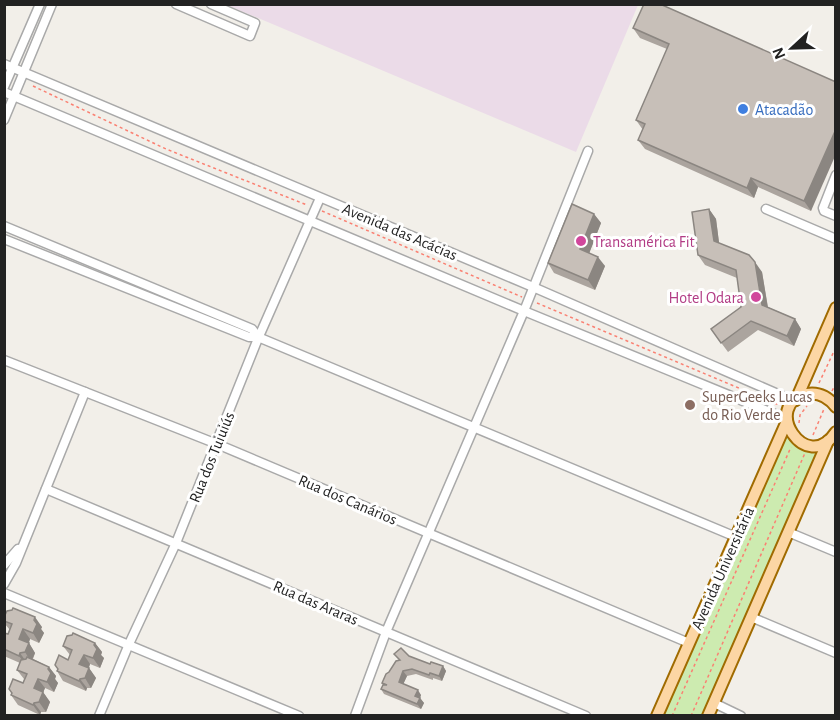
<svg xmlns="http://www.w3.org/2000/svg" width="840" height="720" viewBox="0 0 840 720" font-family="'Alegreya Sans',sans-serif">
<rect width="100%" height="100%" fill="#f2efe9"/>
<!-- industrial -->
<polygon fill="#ebdbe8" points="227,5 638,4 638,5 576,152"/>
<!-- grass -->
<polygon fill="#cdebb0" points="785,436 798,446 818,449 702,715 663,716"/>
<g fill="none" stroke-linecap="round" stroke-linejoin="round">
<defs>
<g id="minor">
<polyline points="176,4 250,36 255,23 211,4"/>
<polyline points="4,64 533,287 794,401"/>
<polyline points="4,87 40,4"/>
<polyline points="4,92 524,311 787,419"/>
<polyline points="4,120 52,4"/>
<polyline points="836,175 823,208 824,211 836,216"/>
<polyline points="766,209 836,239"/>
<polyline points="4,226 252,329 258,337"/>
<polyline points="4,239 249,337 258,337 736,537"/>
<polyline points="4,360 217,444 689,643"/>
<polyline points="46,489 586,716"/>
<polyline points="788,532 836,552"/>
<polyline points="4,565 18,549"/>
<polyline points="4,584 16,563 85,392"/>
<polyline points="4,593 299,716"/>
<polyline points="751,617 836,653"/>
<polyline points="714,703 741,716"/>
<polyline points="99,716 129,644 176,543 257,341 320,198"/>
<polyline points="355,716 386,632 524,311 588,151"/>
</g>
<g id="major">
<polyline points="796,400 836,308"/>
<path d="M836,407C829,398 819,392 807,394C760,404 806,477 836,432"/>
<polyline points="657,716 787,421"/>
<polyline points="708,716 828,441"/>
</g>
</defs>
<!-- minor casing -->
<use href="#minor" stroke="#a9a9a9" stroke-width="11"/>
<!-- major casing -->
<use href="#major" stroke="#a06b00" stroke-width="14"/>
<!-- path -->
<g stroke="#fa8072" stroke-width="1.5" stroke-dasharray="3 3" stroke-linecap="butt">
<polyline points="33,86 166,149 307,205"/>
<polyline points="322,211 522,297"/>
<polyline points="537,303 779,405"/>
<polyline points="819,383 836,347"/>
<polyline points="832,391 836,383"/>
<polyline points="799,423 800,415 807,406"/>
<polyline points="813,435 824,409"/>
<polyline points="672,716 791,447"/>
<polyline points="691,716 805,453"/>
</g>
<!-- minor -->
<use href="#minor" stroke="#fff" stroke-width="8"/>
<!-- major -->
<use href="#major" stroke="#fcd6a4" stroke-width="10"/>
</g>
<!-- wall -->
<g fill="#aba49e">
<polygon points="633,28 836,82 811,211 758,187 754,198 645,149 638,140 643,130 636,120 667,49 640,38"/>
<polygon points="709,209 716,219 719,243 762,272 768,307 795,319 801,329 794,346 758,330 728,352 711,329 741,307 737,278 705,265 698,255"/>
<polygon points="594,214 601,223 589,253 605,266 595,290 554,273 548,263"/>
<polygon points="4,617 42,627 41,629 44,633 39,643 30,639 29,643 35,653 33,659 49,667 56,676 55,679 58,683 54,692 45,688 43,692 50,702 46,712 41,712 40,715 18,705 11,695 23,683 24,679 17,670 20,663 4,656 4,633 8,634 10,630 4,623"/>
<polygon points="95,643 102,652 101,655 104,658 100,668 90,664 89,668 96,678 91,688 87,688 86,691 63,681 57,671 68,660 70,655 63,646"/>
<polygon points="394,654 409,656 430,664 443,666 446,671 442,681 433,678 433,680 416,674 407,676 403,684 421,695 420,698 424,703 421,709 384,694 381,689 383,685 382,683 399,660"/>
</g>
<!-- shaded-wall -->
<g fill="#8b8681">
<polygon points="836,129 836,154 811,211 804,201"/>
<polygon points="751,178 758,187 754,198 747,188"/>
<polygon points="709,209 716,219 720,250 714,241"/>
<polygon points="594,214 601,223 587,259 580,249"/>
<polygon points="598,257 605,266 595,290 588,280"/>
<polygon points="755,262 762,272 769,315 762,305"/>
<polygon points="795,319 801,329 794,346 787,336"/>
<polygon points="35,617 42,627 41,629 44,633 39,643 33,633"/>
<polygon points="23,629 30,639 26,649 19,639"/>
<polygon points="29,643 35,653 31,662 25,652"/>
<polygon points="95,643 102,652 101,655 104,658 100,668 93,658"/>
<polygon points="20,653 27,663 26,665 19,656"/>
<polygon points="84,655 90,664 86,674 79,664"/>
<polygon points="443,666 446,671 442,681 439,676"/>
<polygon points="49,667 56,676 55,679 58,683 54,692 47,682"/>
<polygon points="89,668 96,678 91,688 85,678"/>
<polygon points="403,671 407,676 402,687 399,682"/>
<polygon points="38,679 45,688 41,698 34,688"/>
<polygon points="80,679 87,688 86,691 79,681"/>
<polygon points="418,690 421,695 419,700 415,696"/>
<polygon points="43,692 50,702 46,712 39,702"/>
<polygon points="420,698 424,703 421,709 417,704"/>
<polygon points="34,703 41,712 40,715 33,705"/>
</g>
<!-- building -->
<g fill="#c7bfb8" stroke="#8b8681" stroke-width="1.5">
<polygon points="644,4 660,4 836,82 836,129 804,201 751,178 747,188 638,140 645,124 636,120 669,44 633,28"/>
<polygon points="572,204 594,214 580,249 598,257 588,280 548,263"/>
<polygon points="709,209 714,241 749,255 755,262 762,305 795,319 787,336 751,321 721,343 711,329 741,307 736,270 698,255 692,212"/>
<polygon points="13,608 35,617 34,620 37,624 33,633 23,629 19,639 29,643 25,652 20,653 19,656 4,649 4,633 8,634 12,624 4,621 4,617 7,611 12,610"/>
<polygon points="73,633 95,643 94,645 97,649 93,658 84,655 79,664 89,668 85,678 80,679 79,681 57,671 58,669 55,665 59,655 68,660 72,650 63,646 67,636 72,635"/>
<polygon points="401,648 409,656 430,664 431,662 443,666 439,676 430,673 429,675 412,669 403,671 399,682 418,690 415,696 420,698 417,704 381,689 383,685 387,685 382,683 386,674 389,672 396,661 400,660 394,654"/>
<polygon points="27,657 49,667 48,669 51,673 47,682 38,679 34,688 43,692 39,702 34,703 33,705 11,695 12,693 9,689 13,679 23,683 27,674 17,670 21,660 26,659"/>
</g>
<!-- markers -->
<circle fill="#3f7fe0" stroke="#fff" stroke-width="2" cx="743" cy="109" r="6"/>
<g fill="#d1479c" stroke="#fff" stroke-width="2">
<circle cx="581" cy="241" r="6"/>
<circle cx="756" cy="297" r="6"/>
</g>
<circle fill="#8d6e63" stroke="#fff" stroke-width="2" cx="690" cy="405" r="6"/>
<g text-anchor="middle" stroke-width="6" stroke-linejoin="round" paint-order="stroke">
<!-- shop labels -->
<g font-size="16" fill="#366cbe" stroke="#fff" text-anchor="start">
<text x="755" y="115">Atacadão</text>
</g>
<!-- street labels -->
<g font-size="16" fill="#222" stroke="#fff">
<text transform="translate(400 231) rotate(23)" y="6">Avenida das Acácias</text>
<text transform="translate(211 457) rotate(-68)" y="6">Rua dos Tuiuiús</text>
<text transform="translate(348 499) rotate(23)" y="6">Rua dos Canários</text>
<text transform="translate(722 568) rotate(-66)" y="6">Avenida Universitária</text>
<text transform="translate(316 602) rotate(23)" y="6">Rua das Araras</text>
</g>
<!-- hotel labels -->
<g font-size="16" fill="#b23c85" stroke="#fff" text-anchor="start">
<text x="593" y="247">Transamérica Fit</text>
<text x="744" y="303" text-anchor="end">Hotel Odara</text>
</g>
<!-- education labels -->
<g font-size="16" fill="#785e54" stroke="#fff" text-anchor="start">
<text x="702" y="402">SuperGeeks Lucas<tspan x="702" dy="18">do Rio Verde</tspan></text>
</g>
</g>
<!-- border -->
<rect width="840" height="720" fill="none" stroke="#222222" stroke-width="12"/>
<!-- north arrow -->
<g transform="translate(792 48) rotate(248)" stroke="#ffffff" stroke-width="4.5" paint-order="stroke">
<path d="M0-4.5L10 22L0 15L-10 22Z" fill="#222222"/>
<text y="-9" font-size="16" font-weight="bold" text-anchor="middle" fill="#222222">N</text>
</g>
</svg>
